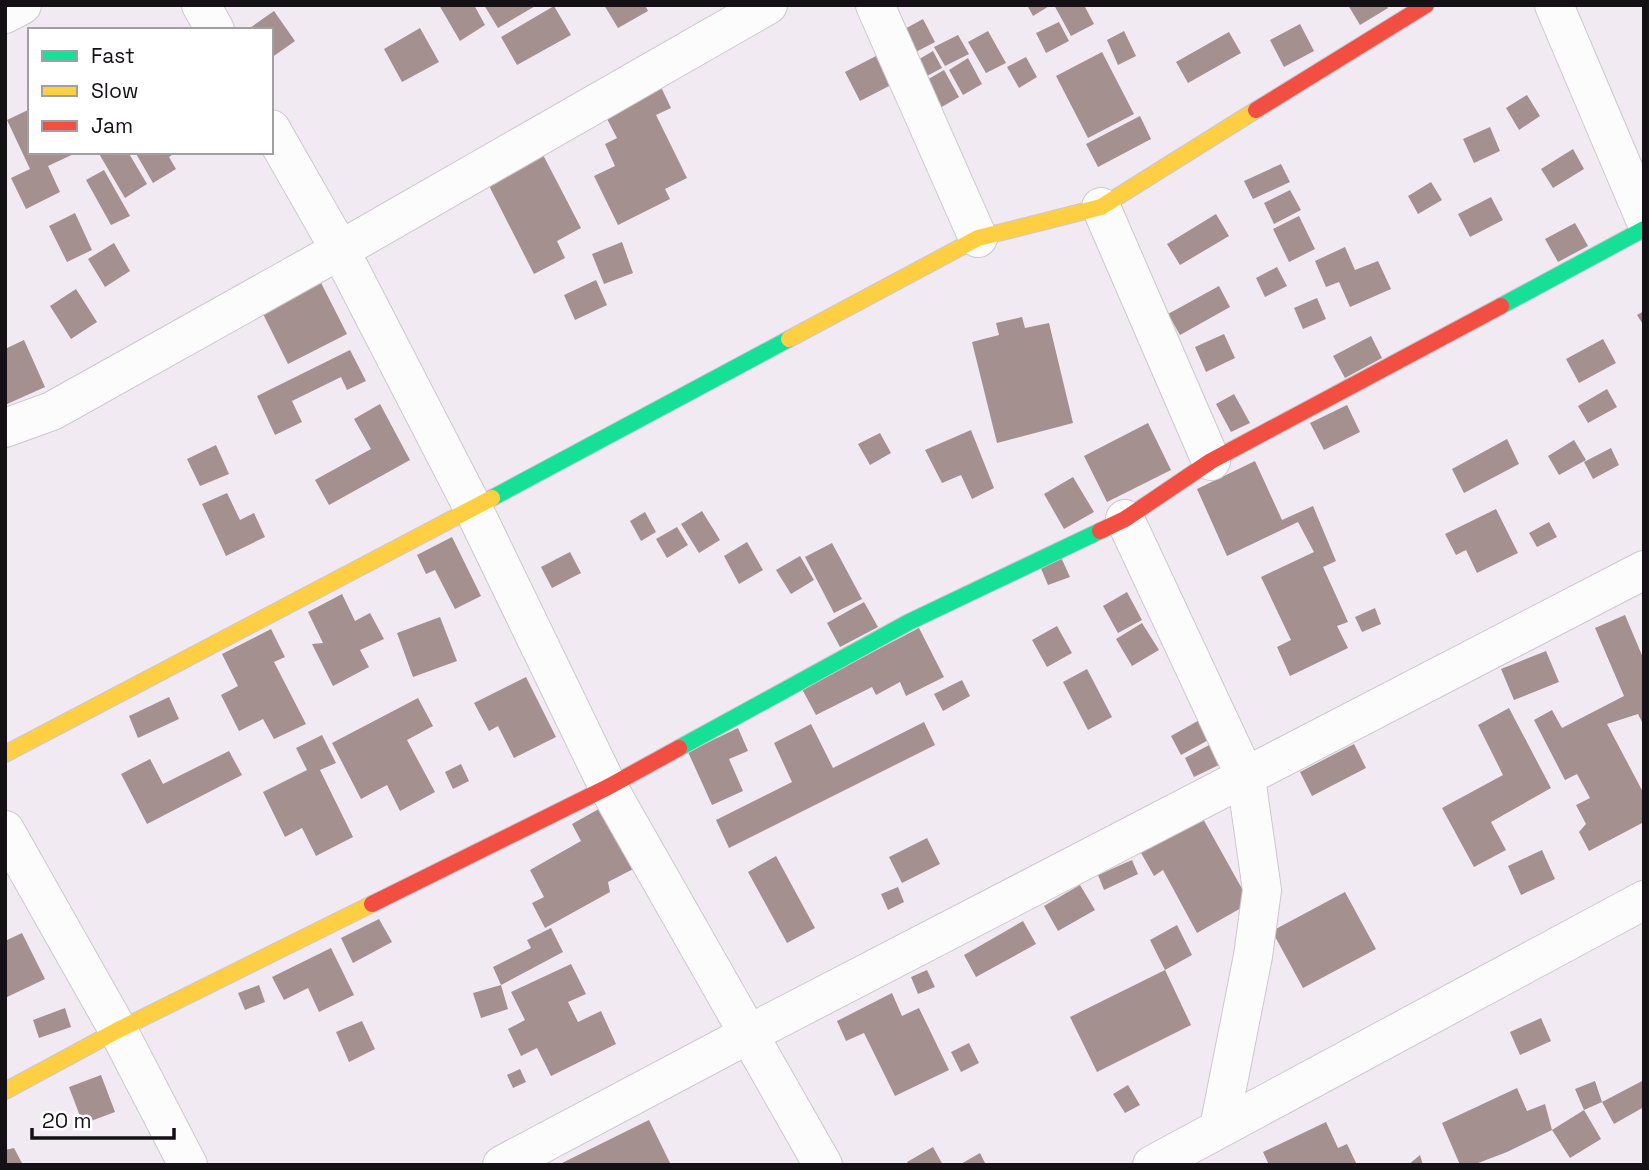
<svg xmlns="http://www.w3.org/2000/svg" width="1649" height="1170" viewBox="0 0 1649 1170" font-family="'Space Grotesk',sans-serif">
<rect width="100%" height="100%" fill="#f2eaf3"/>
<!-- building -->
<g fill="#a4908e">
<polygon points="439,5 474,5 485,25 460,41"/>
<polygon points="484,5 537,5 498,28"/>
<polygon points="604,5 645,5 648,11 618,28"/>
<polygon points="1027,5 1051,5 1033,16"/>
<polygon points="1054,5 1084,5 1094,24 1071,36"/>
<polygon points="1348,5 1386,5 1388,8 1360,25"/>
<polygon points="554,6 571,35 517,65 501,37"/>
<polygon points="274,11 295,41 271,58 271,30 247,30"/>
<polygon points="923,19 935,42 912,54 901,31"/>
<polygon points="1059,22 1069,41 1046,53 1036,33"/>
<polygon points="1300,24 1314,51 1284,67 1270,40"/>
<polygon points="420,28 439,62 402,82 384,49"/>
<polygon points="988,31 1006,63 986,73 968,42"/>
<polygon points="1124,31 1136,56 1118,65 1107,40"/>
<polygon points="1229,32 1241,53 1188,83 1176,62"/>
<polygon points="958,35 969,54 945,66 934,47"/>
<polygon points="933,51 942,68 925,77 916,61"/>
<polygon points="1102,52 1134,114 1088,138 1056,76"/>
<polygon points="876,56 891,85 860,101 845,72"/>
<polygon points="1026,57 1037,77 1019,88 1007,67"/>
<polygon points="968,58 982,84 963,95 949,70"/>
<polygon points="944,70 959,97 940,108 925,81"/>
<polygon points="661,87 671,108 656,115 687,178 665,189 670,199 618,225 594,176 615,166 605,144 617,138 605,115"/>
<polygon points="1527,95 1540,116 1519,130 1506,108"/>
<polygon points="30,109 30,152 78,152 48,166 60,192 26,209 11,178 30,169 7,120"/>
<polygon points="1140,116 1151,139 1098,167 1086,144"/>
<polygon points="1490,127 1500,151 1474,163 1463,139"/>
<polygon points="540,149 581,228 557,241 565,258 534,274 485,178"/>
<polygon points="1573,149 1584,169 1553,188 1541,169"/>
<polygon points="98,152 128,152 147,184 125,198"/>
<polygon points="135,152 176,152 169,157 176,169 153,183"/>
<polygon points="1281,164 1290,182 1253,199 1244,181"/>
<polygon points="104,170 130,216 111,225 86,180"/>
<polygon points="1431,182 1442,200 1418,214 1408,196"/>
<polygon points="1290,190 1301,210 1274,224 1264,203"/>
<polygon points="1491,197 1503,220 1470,237 1458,214"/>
<polygon points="75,213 92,250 67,262 49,226"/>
<polygon points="1216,214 1229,236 1180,265 1167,244"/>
<polygon points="1299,216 1315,249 1289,262 1273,229"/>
<polygon points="1575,223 1588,246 1558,262 1545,239"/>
<polygon points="622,242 633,273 604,284 592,254"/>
<polygon points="114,243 130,271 105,287 88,259"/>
<polygon points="1345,247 1355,270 1378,261 1391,289 1350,307 1339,282 1326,287 1315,261"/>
<polygon points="1277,267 1287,286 1265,297 1256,278"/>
<polygon points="315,271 347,334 288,364 257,302"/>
<polygon points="596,280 607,305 575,320 564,295"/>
<polygon points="1219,286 1230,307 1180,335 1168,314"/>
<polygon points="76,289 97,322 71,339 50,306"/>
<polygon points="1317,298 1326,319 1303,329 1294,308"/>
<polygon points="1644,311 1644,326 1637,315"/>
<polygon points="1022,317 1025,328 1049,323 1073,423 997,443 972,342 999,335 996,323"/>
<polygon points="1224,334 1235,358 1206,372 1195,347"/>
<polygon points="1371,336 1382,358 1345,378 1333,356"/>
<polygon points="1603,339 1616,363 1579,383 1566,359"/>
<polygon points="24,340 45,387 5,405 5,349"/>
<polygon points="350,350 366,381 347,390 341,377 292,401 302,422 275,435 257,396"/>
<polygon points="1607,389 1617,407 1588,423 1578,406"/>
<polygon points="1234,394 1250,423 1231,432 1216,404"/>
<polygon points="380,404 410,460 329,505 315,480 371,449 354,419"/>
<polygon points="1347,405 1360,432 1324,450 1310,423"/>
<polygon points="1148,423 1171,470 1107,502 1084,456"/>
<polygon points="971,430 994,488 972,499 961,475 942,483 925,450"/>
<polygon points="880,433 891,453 870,465 858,444"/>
<polygon points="1507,439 1519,464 1464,493 1452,469"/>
<polygon points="1574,440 1586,460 1559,475 1548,456"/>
<polygon points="216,445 229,474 200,486 187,459"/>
<polygon points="1611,448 1619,465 1593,479 1584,462"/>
<polygon points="1255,461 1282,520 1313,506 1336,561 1323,567 1348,622 1337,626 1348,648 1290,676 1277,647 1291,640 1261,577 1314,552 1298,522 1227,556 1197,489"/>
<polygon points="1073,477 1094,512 1064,529 1044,494"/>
<polygon points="227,493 240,520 254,513 265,537 226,556 202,504"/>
<polygon points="1496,509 1518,553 1477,573 1466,550 1456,555 1445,534"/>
<polygon points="702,511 720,540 699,553 681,524"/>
<polygon points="645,512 656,532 641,541 630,521"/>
<polygon points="1549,522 1557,537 1537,547 1529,533"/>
<polygon points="677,527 688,545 667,558 656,539"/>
<polygon points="452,537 481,596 455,609 435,570 426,574 417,555"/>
<polygon points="747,542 763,570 739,584 724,556"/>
<polygon points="832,543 862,599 834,613 805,557"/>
<polygon points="570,552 581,573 552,588 541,567"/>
<polygon points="1060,555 1070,577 1048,585 1039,564"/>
<polygon points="800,556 814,580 791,594 776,570"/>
<polygon points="1127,592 1142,620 1118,633 1103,606"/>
<polygon points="342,594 355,621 370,613 384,639 360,650 369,667 333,686 312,644 323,643 308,612"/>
<polygon points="864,602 878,627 840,647 827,623"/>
<polygon points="1375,608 1381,624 1362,632 1355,617"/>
<polygon points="1625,615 1644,660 1644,726 1638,714 1607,724 1644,794 1644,822 1589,851 1579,832 1586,824 1576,805 1590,798 1577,774 1565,780 1534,720 1552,710 1562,728 1624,696 1595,628"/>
<polygon points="440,617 457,661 413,677 397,633"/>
<polygon points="1142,623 1159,650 1132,666 1116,639"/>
<polygon points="1057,626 1072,653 1047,667 1032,640"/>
<polygon points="919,628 944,677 906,696 900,682 876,695 872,687 816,715 802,689"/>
<polygon points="271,629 285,657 274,662 306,724 274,739 263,719 239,731 221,695 238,686 222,654"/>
<polygon points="1546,651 1559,682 1514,700 1501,669"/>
<polygon points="1087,669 1112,717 1088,730 1063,682"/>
<polygon points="526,677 556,737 514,758 498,726 489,731 474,703"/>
<polygon points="962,680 970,696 943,711 934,694"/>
<polygon points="169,697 179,719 138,738 129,716"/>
<polygon points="418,698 433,726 407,740 435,792 400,811 387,785 361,799 332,743"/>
<polygon points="1509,708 1551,788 1491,822 1506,850 1474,867 1442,808 1503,775 1478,725"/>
<polygon points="1203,718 1214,737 1181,755 1171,736"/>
<polygon points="924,722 935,745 729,848 716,820 792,782 774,743 811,724 833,768"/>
<polygon points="738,728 748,751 729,759 743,791 712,805 688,752"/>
<polygon points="322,735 336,763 320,770 353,837 316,856 302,828 285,837 263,792 307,770 296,748"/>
<polygon points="1211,744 1221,764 1194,777 1185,758"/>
<polygon points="1354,744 1366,768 1312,796 1300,772"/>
<polygon points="229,751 242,775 147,824 121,774 150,759 163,784"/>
<polygon points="461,764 469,781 453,789 445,772"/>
<polygon points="606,805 639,866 608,882 610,892 545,928 532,903 544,897 530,870 581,841 572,824"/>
<polygon points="1202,817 1250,903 1197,933 1163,870 1154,876 1140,851"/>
<polygon points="927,838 940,864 902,883 889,857"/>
<polygon points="1542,850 1555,879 1521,895 1508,866"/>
<polygon points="776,856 815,928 787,943 748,872"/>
<polygon points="1132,860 1138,874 1104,890 1098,875"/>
<polygon points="1080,885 1095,910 1058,931 1044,906"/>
<polygon points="898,887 904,902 888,910 881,894"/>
<polygon points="1345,892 1376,949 1303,988 1272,931"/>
<polygon points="379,919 392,942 353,963 341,938"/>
<polygon points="1023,921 1036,944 976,977 964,955"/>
<polygon points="1177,925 1192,955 1165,970 1150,940"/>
<polygon points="551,928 563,952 501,985 493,967 531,948 527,940"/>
<polygon points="22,933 45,979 5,998 5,941"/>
<polygon points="331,948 354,995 319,1012 308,988 284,1000 272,977"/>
<polygon points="571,964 586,994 568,1002 578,1022 601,1011 616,1044 551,1076 537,1048 521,1056 508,1029 525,1020 511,992"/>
<polygon points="927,970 935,987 918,994 911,977"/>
<polygon points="1165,970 1191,1025 1097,1072 1070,1017"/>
<polygon points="259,985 265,1002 245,1010 238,993"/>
<polygon points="501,985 508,1009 481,1018 473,993"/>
<polygon points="892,993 902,1016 919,1008 949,1070 895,1096 864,1033 846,1041 837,1021"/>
<polygon points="65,1008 71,1027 39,1038 33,1020"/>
<polygon points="1541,1018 1551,1041 1520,1055 1510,1032"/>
<polygon points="362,1021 375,1049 349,1062 336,1032"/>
<polygon points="969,1043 979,1063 961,1072 951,1052"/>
<polygon points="520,1069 526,1082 513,1088 507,1075"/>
<polygon points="101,1075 115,1112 83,1124 69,1087"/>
<polygon points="1644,1080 1644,1107 1614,1124 1602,1102"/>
<polygon points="1595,1081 1602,1102 1584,1110 1575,1089"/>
<polygon points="1128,1085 1140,1105 1125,1113 1113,1094"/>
<polygon points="1517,1088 1527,1111 1545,1104 1552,1130 1507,1152 1473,1165 1460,1165 1442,1123"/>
<polygon points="1584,1110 1601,1139 1570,1158 1552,1130"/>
<polygon points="649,1120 671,1165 558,1165"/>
<polygon points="1326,1122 1338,1148 1347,1144 1357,1165 1269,1165 1263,1152"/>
<polygon points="933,1147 943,1165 908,1165 907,1162"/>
<polygon points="14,1148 23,1165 5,1165 5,1150"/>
<polygon points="980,1153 986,1165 959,1165"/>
<polygon points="1420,1155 1423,1165 1408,1165"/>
</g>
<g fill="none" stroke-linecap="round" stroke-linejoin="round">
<defs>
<g id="street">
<polyline points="201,5 215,30"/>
<polyline points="875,5 978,238"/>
<polyline points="1554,5 1644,217"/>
<polyline points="5,14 22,5"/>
<polyline points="271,129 340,250 473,508 608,787 823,1165"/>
<polyline points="1101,207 1211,461"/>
<polyline points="5,428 52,411 340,250 768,5"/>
<polyline points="1125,519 1246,778 1262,890 1253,956 1219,1128"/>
<polyline points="5,830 118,1030 188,1165"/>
<polyline points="502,1165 749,1034 1644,570"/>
<polyline points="1152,1165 1644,900"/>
</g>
<g id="fast">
<polyline points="1501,306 1644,229"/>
<polyline points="492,498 789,339"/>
<polyline points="679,748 909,622 1100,531"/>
</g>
<g id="slow">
<polyline points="789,339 978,238 1101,207 1256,110"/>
<polyline points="5,754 492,498"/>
<polyline points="5,1091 118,1030 372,904"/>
</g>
<g id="jam">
<polyline points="1256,110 1426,5"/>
<polyline points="1100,531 1125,519 1211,461 1501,306"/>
<polyline points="372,904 608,787 679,748"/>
</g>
</defs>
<!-- street casing -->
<use href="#street" stroke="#cdc7ce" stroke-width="40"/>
<!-- fast casing -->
<use href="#fast" stroke="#cdc7ce" stroke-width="18"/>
<!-- slow casing -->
<use href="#slow" stroke="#cdc7ce" stroke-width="18"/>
<!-- jam casing -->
<use href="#jam" stroke="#cdc7ce" stroke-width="18"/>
<!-- street -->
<use href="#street" stroke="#fdfcfd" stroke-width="38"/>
<!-- fast -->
<use href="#fast" stroke="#16e098" stroke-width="16"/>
<!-- slow -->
<use href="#slow" stroke="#ffcf43" stroke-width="16"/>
<!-- jam -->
<use href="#jam" stroke="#f24e42" stroke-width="16"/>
</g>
<!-- border -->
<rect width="1649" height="1170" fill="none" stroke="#141015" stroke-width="14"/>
<!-- legend -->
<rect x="28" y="28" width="245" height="126" fill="#ffffff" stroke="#a19fa1" stroke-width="2"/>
<rect x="42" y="51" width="35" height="10" fill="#16e098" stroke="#a19fa1" stroke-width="2"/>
<text x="91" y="63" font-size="21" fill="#141015">Fast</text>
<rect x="42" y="86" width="35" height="10" fill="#ffcf43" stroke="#a19fa1" stroke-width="2"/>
<text x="91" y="98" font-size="21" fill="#141015">Slow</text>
<rect x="42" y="121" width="35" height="10" fill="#f24e42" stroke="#a19fa1" stroke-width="2"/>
<text x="91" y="133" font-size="21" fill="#141015">Jam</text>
<!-- scale -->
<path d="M32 1128v10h142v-10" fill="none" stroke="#141015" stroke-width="3.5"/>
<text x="42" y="1128" font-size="21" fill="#141015" stroke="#ffffff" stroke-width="5" paint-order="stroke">20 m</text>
</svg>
